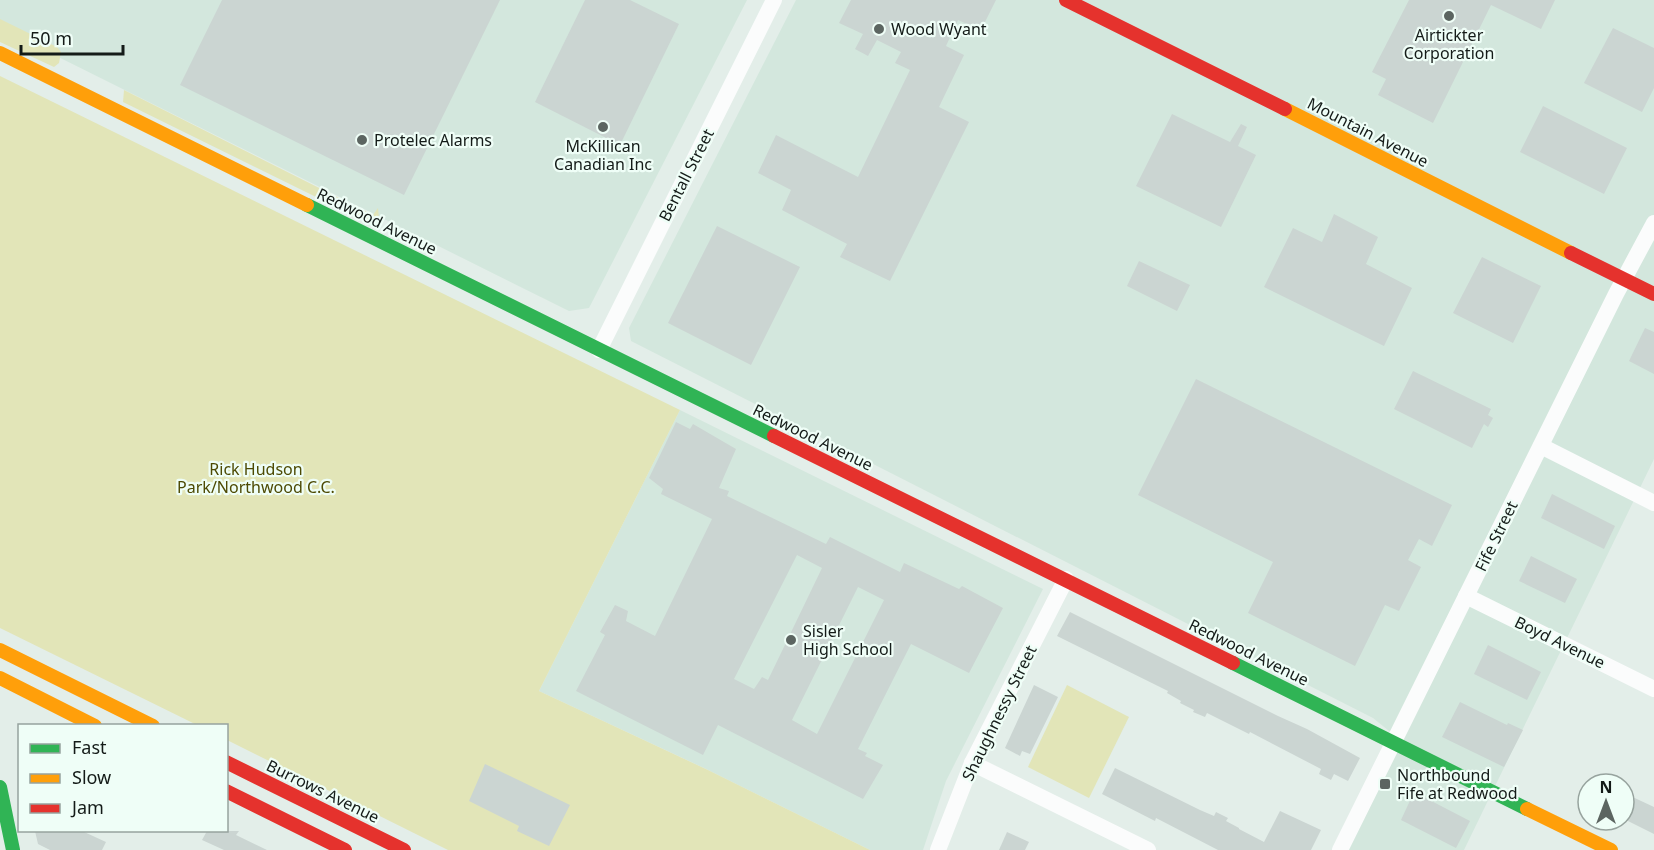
<svg xmlns="http://www.w3.org/2000/svg" width="1654" height="850" viewBox="0 0 1654 850" font-family="'Noto Sans',sans-serif">
<rect width="100%" height="100%" fill="#e3eee9"/>
<!-- built -->
<g fill="#d3e7dd">
<polygon points="0,0 747,0 589,308 569,311 0,28"/>
<polygon points="796,0 1654,0 1654,459 1464,850 1344,850 1399,739 1373,718 631,341 629,328"/>
<polygon points="680,410 1043,589 946,781 923,850 870,850 704,768 539,691"/>
</g>
<!-- green -->
<g fill="#e2e5b8">
<polygon points="0,19 57,47 61,52 59,63 54,67 0,42"/>
<polygon points="0,76 680,410 539,691 708,770 870,850 448,850 227,740 226,726 197,725 0,628"/>
<polygon points="124,90 373,215 378,208 379,219 373,225 123,102"/>
<polygon points="1067,685 1129,717 1089,798 1028,767"/>
</g>
<!-- building -->
<g fill="#cbd5d2" fill-rule="evenodd">
<polygon points="222,0 500,0 404,195 180,85"/>
<polygon points="585,0 630,0 679,24 620,145 535,102"/>
<polygon points="851,0 996,0 981,30 958,20 946,46 964,55 939,107 969,122 890,281 840,257 847,244 782,210 791,190 758,173 776,135 858,177 910,70 895,63 901,52 877,40 868,56 855,49 863,34 839,23"/>
<polygon points="1409,0 1555,0 1541,29 1491,5 1433,123 1378,95 1386,79 1372,72"/>
<polygon points="1613,28 1654,48 1654,88 1642,112 1584,83"/>
<polygon points="1543,106 1627,148 1604,194 1520,152"/>
<polygon points="1172,114 1230,142 1241,124 1247,127 1238,146 1256,155 1221,227 1136,186"/>
<polygon points="1334,214 1378,237 1366,264 1412,288 1384,346 1264,287 1293,228 1322,242"/>
<polygon points="717,226 800,267 751,365 668,323"/>
<polygon points="1482,257 1541,286 1513,343 1453,313"/>
<polygon points="1139,261 1190,285 1177,311 1127,286"/>
<polygon points="1645,328 1654,332 1654,374 1629,361"/>
<polygon points="1413,371 1491,409 1488,415 1493,418 1488,427 1484,424 1472,448 1394,409"/>
<polygon points="1196,379 1452,505 1432,546 1419,539 1408,560 1421,567 1399,611 1385,605 1355,666 1248,613 1273,562 1138,495"/>
<path d="M676,422L690,429L693,424L736,449L719,488L729,491L727,496L826,544L830,537L900,572L904,563L959,589L962,586L1003,608L969,673L911,644L858,749L867,753L865,756L883,765L863,799L718,725L703,755L576,691L605,635L600,632L615,605L628,611L626,621L655,636L712,519L661,494L663,489L649,478ZM797,555L822,568L768,680L762,677L754,689L734,679ZM858,587L884,600L817,734L792,720Z"/>
<polygon points="1552,494 1615,526 1604,549 1541,518"/>
<polygon points="1531,556 1577,579 1565,603 1519,581"/>
<polygon points="1070,612 1278,716 1307,729 1360,758 1348,781 1334,774 1331,780 1319,774 1321,769 1250,732 1249,734 1207,713 1205,717 1193,712 1194,710 1180,703 1181,701 1167,693 1168,691 1057,636"/>
<polygon points="1488,645 1541,672 1527,700 1474,674"/>
<polygon points="1034,685 1058,697 1030,754 1022,751 1020,756 1005,748"/>
<polygon points="1460,702 1507,725 1508,723 1523,730 1504,767 1442,737"/>
<polygon points="485,764 570,805 549,846 517,831 519,826 469,801"/>
<polygon points="1115,768 1200,810 1214,816 1216,812 1228,818 1226,821 1239,828 1239,829 1264,842 1280,811 1321,830 1311,850 1218,850 1156,818 1155,821 1102,794"/>
<polygon points="1414,792 1470,821 1456,848 1401,820"/>
<polygon points="1624,793 1654,807 1654,834 1624,819"/>
<polygon points="35,831 82,831 106,842 102,850 50,850 38,844"/>
<polygon points="207,831 239,831 236,835 267,850 224,850 202,840"/>
<polygon points="1007,832 1029,842 1025,850 999,850"/>
</g>
<g fill="none" stroke-linecap="round" stroke-linejoin="round">
<!-- street -->
<g stroke="#fbfcfc" stroke-width="16">
<polyline points="599,350 774,0"/>
<polyline points="1541,446 1654,503"/>
<polyline points="1466,596 1654,689"/>
<polyline points="972,763 1148,850"/>
<polyline points="938,850 972,763 1066,579"/>
<polyline points="1340,850 1616,294 1654,223"/>
</g>
<!-- fast -->
<g stroke="#30b455" stroke-width="14">
<polyline points="307,205 774,436"/>
<polyline points="1233,663 1527,809"/>
<polyline points="0,787 13,850"/>
</g>
<!-- slow -->
<g stroke="#ff9f0a" stroke-width="14">
<polyline points="0,53 307,205"/>
<polyline points="1285,109 1571,253"/>
<polyline points="0,650 153,726"/>
<polyline points="0,678 95,726"/>
<polyline points="1527,809 1611,850"/>
</g>
<!-- jam -->
<g stroke="#e5322d" stroke-width="14">
<polyline points="1066,0 1285,109"/>
<polyline points="1571,253 1654,294"/>
<polyline points="774,436 1233,663"/>
<polyline points="226,762 404,850"/>
<polyline points="226,791 345,850"/>
</g>
</g>
<!-- markers -->
<g fill="#5c6561" stroke="#effef7" stroke-width="2">
<circle cx="1449" cy="16" r="6"/>
<circle cx="879" cy="29" r="6"/>
<circle cx="603" cy="127" r="6"/>
<circle cx="362" cy="140" r="6"/>
<circle cx="791" cy="640" r="6"/>
<rect x="1379" y="778" width="12" height="12" rx="3"/>
</g>
<g text-anchor="middle" stroke-width="4.5" stroke-linejoin="round" paint-order="stroke">
<!-- poi labels -->
<g font-size="16" fill="#141b18" stroke="#effef7" text-anchor="start">
<text x="891" y="35">Wood Wyant</text>
<text x="1449" y="41" text-anchor="middle">Airtickter<tspan x="1449" dy="18">Corporation</tspan></text>
<text x="374" y="146">Protelec Alarms</text>
<text x="603" y="152" text-anchor="middle">McKillican<tspan x="603" dy="18">Canadian Inc</tspan></text>
<text x="803" y="637">Sisler<tspan x="803" dy="18">High School</tspan></text>
<text x="1397" y="781">Northbound<tspan x="1397" dy="18">Fife at Redwood</tspan></text>
</g>
<!-- street labels -->
<g font-size="16" fill="#141b18" stroke="#effef7">
<text transform="translate(1368 132) rotate(27)" y="6">Mountain Avenue</text>
<text transform="translate(686 175) rotate(-63)" y="6">Bentall Street</text>
<text transform="translate(377 221) rotate(26)" y="6">Redwood Avenue</text>
<text transform="translate(813 437) rotate(26)" y="6">Redwood Avenue</text>
<text transform="translate(1496 536) rotate(-64)" y="6">Fife Street</text>
<text transform="translate(1560 642) rotate(26)" y="6">Boyd Avenue</text>
<text transform="translate(1249 652) rotate(26)" y="6">Redwood Avenue</text>
<text transform="translate(999 713) rotate(-64)" y="6">Shaughnessy Street</text>
<text transform="translate(323 791) rotate(26)" y="6">Burrows Avenue</text>
</g>
<!-- park labels -->
<g font-size="16" fill="#4d4a03" stroke="#effef7">
<text x="256" y="475">Rick Hudson<tspan x="256" dy="18">Park/Northwood C.C.</tspan></text>
</g>
</g>
<!-- legend -->
<rect x="18" y="724" width="210" height="108" fill="#effef7" stroke="#97a39e" stroke-width="1.5"/>
<rect x="30" y="744" width="30" height="9" fill="#30b455" stroke="#97a39e" stroke-width="1.5"/>
<text x="72" y="754" font-size="18" fill="#141b18">Fast</text>
<rect x="30" y="774" width="30" height="9" fill="#ff9f0a" stroke="#97a39e" stroke-width="1.5"/>
<text x="72" y="784" font-size="18" fill="#141b18">Slow</text>
<rect x="30" y="804" width="30" height="9" fill="#e5322d" stroke="#97a39e" stroke-width="1.5"/>
<text x="72" y="814" font-size="18" fill="#141b18">Jam</text>
<!-- north arrow -->
<g transform="translate(1606 802)"><circle r="28" fill="#effef7" stroke="#97a39e" stroke-width="1.5"/>
<path d="M0-4.5L10 22L0 15L-10 22Z" fill="#5c6561"/>
<text y="-9" font-size="16" font-weight="bold" text-anchor="middle" fill="#141b18">N</text>
</g>
<!-- scale -->
<path d="M21 45v9h102v-9" fill="none" stroke="#141b18" stroke-width="3"/>
<text x="30" y="45" font-size="18" fill="#141b18" stroke="#effef7" stroke-width="4.5" paint-order="stroke">50 m</text>
</svg>
